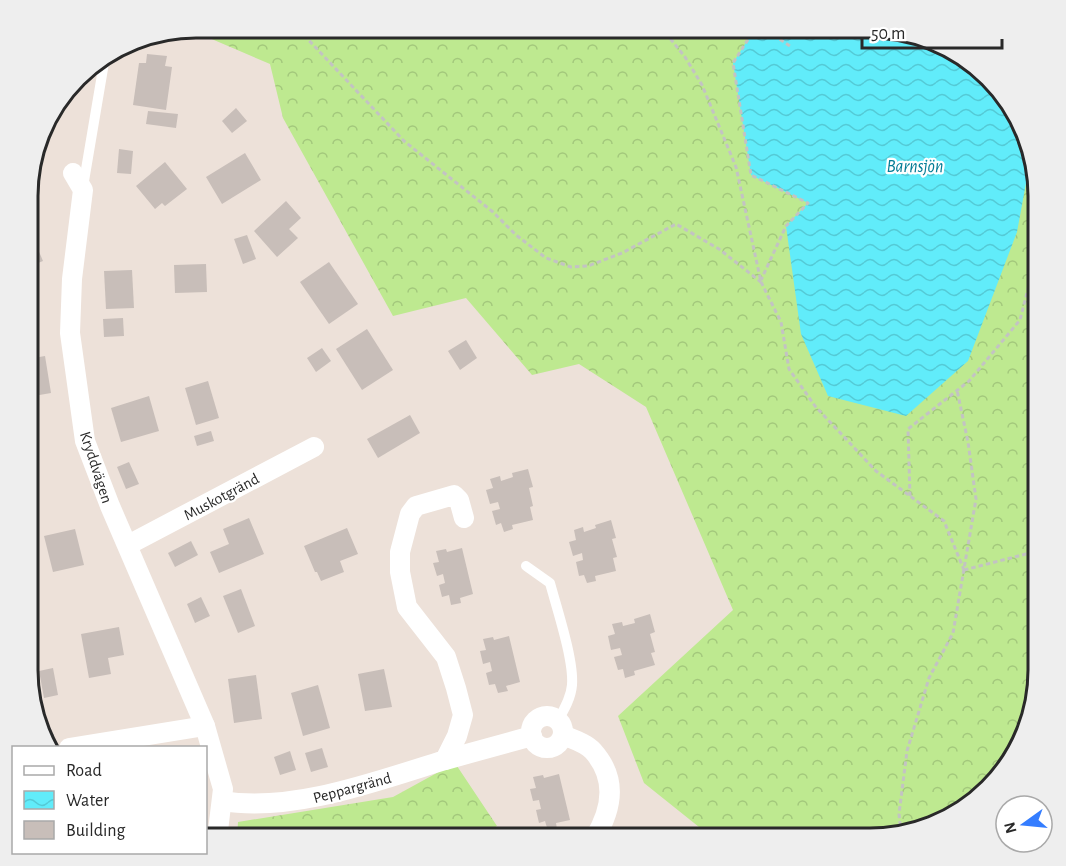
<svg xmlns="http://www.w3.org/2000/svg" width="1066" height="866" viewBox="0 0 1066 866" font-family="'Alegreya Sans',sans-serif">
<defs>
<pattern id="forest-crowns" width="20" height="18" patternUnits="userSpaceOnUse" patternTransform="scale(1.5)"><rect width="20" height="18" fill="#bee990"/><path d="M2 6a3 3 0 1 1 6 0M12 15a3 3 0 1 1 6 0" fill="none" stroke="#a3c87c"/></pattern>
<pattern id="water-waves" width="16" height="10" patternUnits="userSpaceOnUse" patternTransform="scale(1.5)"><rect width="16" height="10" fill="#61ecfa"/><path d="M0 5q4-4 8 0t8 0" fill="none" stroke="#54cad6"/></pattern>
</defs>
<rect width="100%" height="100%" fill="#ede1d9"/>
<!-- forest -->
<g fill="url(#forest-crowns)">
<polygon points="199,27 881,27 935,40 989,76 1026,131 1039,196 1039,682 1022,745 990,789 935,826 870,839 714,839 644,783 618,716 733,610 646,407 579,364 532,375 466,298 393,316 283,118 270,64 200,34"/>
<polygon points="455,763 497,826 472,839 237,839 238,822 393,797"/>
</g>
<!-- water -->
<polygon fill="url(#water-waves)" points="756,27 881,27 935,40 989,76 1026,131 1031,156 1017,232 968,361 906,416 828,396 801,334 786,226 808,203 751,175 733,63"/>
<!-- building -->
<g fill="#c8beb9">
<polygon points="147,54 167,56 165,66 172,67 166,110 133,105 139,63 146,63"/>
<polygon points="236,108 247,121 232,133 222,121"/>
<polygon points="148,111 178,114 176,128 146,124"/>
<polygon points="119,149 133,151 131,174 117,173"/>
<polygon points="245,153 261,180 222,204 206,177"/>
<polygon points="165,162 187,189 165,206 162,203 155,209 136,186"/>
<polygon points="286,201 301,218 289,229 298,238 277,257 254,231"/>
<polygon points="247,235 256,259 243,264 234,239"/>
<polygon points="37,247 43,261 28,267 28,250"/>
<polygon points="329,262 358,304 329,324 300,282"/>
<polygon points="206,264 207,292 175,293 174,265"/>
<polygon points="132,270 134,308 106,309 104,271"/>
<polygon points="28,283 39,306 28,311"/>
<polygon points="123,318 124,336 104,337 103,319"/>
<polygon points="367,329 393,370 362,390 336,349"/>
<polygon points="466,340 477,358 460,370 448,351"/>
<polygon points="322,348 331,361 316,372 307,358"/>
<polygon points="45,356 51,393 28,397 28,359"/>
<polygon points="208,381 219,418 196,425 185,388"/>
<polygon points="149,396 159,431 121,442 111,408"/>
<polygon points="410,415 420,433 378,458 367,439"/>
<polygon points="211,431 214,441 197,446 194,436"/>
<polygon points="129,462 139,484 126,489 117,467"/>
<polygon points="528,469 533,487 529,488 533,506 530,507 533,520 512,525 513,529 504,532 501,523 496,525 492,511 500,509 498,502 490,504 486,490 493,488 490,479 500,476 501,481 513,477 512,473"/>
<polygon points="249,518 264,554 219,573 210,552 229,544 223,529"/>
<polygon points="611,520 616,538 612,539 617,557 613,558 616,571 595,576 596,581 587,583 584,575 579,576 576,562 583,560 582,553 573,556 569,542 576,540 574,530 583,527 584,532 596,528 595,525"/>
<polygon points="347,528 358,554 340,561 344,572 321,581 317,572 315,572 304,546"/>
<polygon points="75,529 84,565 53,572 44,536"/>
<polygon points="191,541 198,555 175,567 168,553"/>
<polygon points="462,548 473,594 460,598 461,603 451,605 449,595 442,597 439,585 445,583 443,574 437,576 433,563 439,562 436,551 446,549 447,552"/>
<polygon points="241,589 255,626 238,633 223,596"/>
<polygon points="201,597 210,616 195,623 187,604"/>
<polygon points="650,614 655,632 650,634 655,652 651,653 655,665 634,671 635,675 625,678 623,669 618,670 614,657 622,655 620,648 611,650 608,636 615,634 612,624 622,622 623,626 635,623 634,619"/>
<polygon points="28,622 31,622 36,653 27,654"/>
<polygon points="119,627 124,655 108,658 111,674 89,678 81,634"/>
<polygon points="509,636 520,682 506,686 508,691 498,693 495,684 489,685 486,673 492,671 490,662 483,664 480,651 486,650 483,639 493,637 494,640"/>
<polygon points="53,668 58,695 44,698 39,671"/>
<polygon points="384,669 392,707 365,711 358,674"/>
<polygon points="256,675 262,719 234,723 228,679"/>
<polygon points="318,685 330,728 303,736 291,693"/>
<polygon points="322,748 328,767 311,772 305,753"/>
<polygon points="290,751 296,770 280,775 274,757"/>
<polygon points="559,774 570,820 556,823 557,829 548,831 545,821 539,823 536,810 541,809 539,800 533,801 530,789 536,788 533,777 543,775 544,778"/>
</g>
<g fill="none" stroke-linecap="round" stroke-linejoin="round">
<!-- path -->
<g stroke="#c3c3c3" stroke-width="3" stroke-dasharray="4.5 3" stroke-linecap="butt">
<polyline points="292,27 300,31 404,141 493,212 516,235 546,258 571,267 588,266 622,253 676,224 719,249 761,282"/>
<polyline points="661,27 685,57 702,85 736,167 761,282 781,322 789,369 815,406 876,471 944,521 964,570"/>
<polyline points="756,27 733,63 751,175 808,203 786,226 761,280"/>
<polyline points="761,27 790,46"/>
<polyline points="910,496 908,429 969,381 1020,320 1038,250 1039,237"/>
<polyline points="964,570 1026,554 1039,555"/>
<polyline points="42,737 55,735"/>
<polyline points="901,833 899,814 907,751 929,678 953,633 976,499 968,442 957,390"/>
</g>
<!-- lane -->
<g stroke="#fff" stroke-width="10">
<polyline points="83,187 105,57"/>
<path d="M526,566L550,583C557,609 574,660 572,685C571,698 564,710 558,720"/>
</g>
<!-- street -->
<g stroke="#fff" stroke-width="20">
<polyline points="73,173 83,190 72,279 70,333 85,441 110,506 205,726 223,789 217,839"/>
<polyline points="128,545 314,447"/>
<circle cx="547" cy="732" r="16"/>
<path d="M563,735C572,739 586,743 593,751C618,779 612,810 594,839"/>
<polyline points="69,748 205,726"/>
<polyline points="445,760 532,736"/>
<path d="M222,801C292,813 377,781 445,760L457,736L463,715L456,688L446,657L407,607L400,572V552L410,514L416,506L454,495L459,500L464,518"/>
</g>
</g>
<g text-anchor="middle" stroke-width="4.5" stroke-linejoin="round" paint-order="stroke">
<!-- street labels -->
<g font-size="16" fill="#292929" stroke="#fff">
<text transform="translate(97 467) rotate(72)" y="6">Kryddvägen</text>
<text transform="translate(221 496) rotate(-28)" y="6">Muskotgränd</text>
<text transform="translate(352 787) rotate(-15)" y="6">Peppargränd</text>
</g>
<!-- water labels -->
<g font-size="18" font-style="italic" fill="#037d96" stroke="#fff">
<text x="915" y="172">Barnsjön</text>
</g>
</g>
<!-- crop -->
<path d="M0 0H1066V866H0ZM196 38H870A158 158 0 0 1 1028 196V670A158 158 0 0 1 870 828H196A158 158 0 0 1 38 670V196A158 158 0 0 1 196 38Z" fill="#eee" fill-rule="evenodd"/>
<path fill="none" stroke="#292929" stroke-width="3" d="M196 38H870A158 158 0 0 1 1028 196V670A158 158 0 0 1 870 828H196A158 158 0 0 1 38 670V196A158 158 0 0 1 196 38Z"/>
<!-- legend -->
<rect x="12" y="746" width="195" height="108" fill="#ffffff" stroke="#a9a9a9" stroke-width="1.5"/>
<rect x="24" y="766" width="30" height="9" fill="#ffffff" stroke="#a9a9a9" stroke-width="1.5"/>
<text x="66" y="776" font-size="18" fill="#292929">Road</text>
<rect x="24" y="791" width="30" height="18" fill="url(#water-waves)" stroke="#a9a9a9" stroke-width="1.5"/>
<text x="66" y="806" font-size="18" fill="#292929">Water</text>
<rect x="24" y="821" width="30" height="18" fill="#c8beb9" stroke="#a9a9a9" stroke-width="1.5"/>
<text x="66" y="836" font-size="18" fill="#292929">Building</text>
<!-- north arrow -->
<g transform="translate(1024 824) rotate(255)"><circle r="28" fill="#ffffff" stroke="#a9a9a9" stroke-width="1.5"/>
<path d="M0-4.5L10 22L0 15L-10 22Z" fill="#347dff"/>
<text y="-9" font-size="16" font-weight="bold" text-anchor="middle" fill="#292929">N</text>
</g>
<!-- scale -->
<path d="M862 39v9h140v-9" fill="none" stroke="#292929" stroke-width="3"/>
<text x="871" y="39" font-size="18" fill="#292929" stroke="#ffffff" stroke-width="4.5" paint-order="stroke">50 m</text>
</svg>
